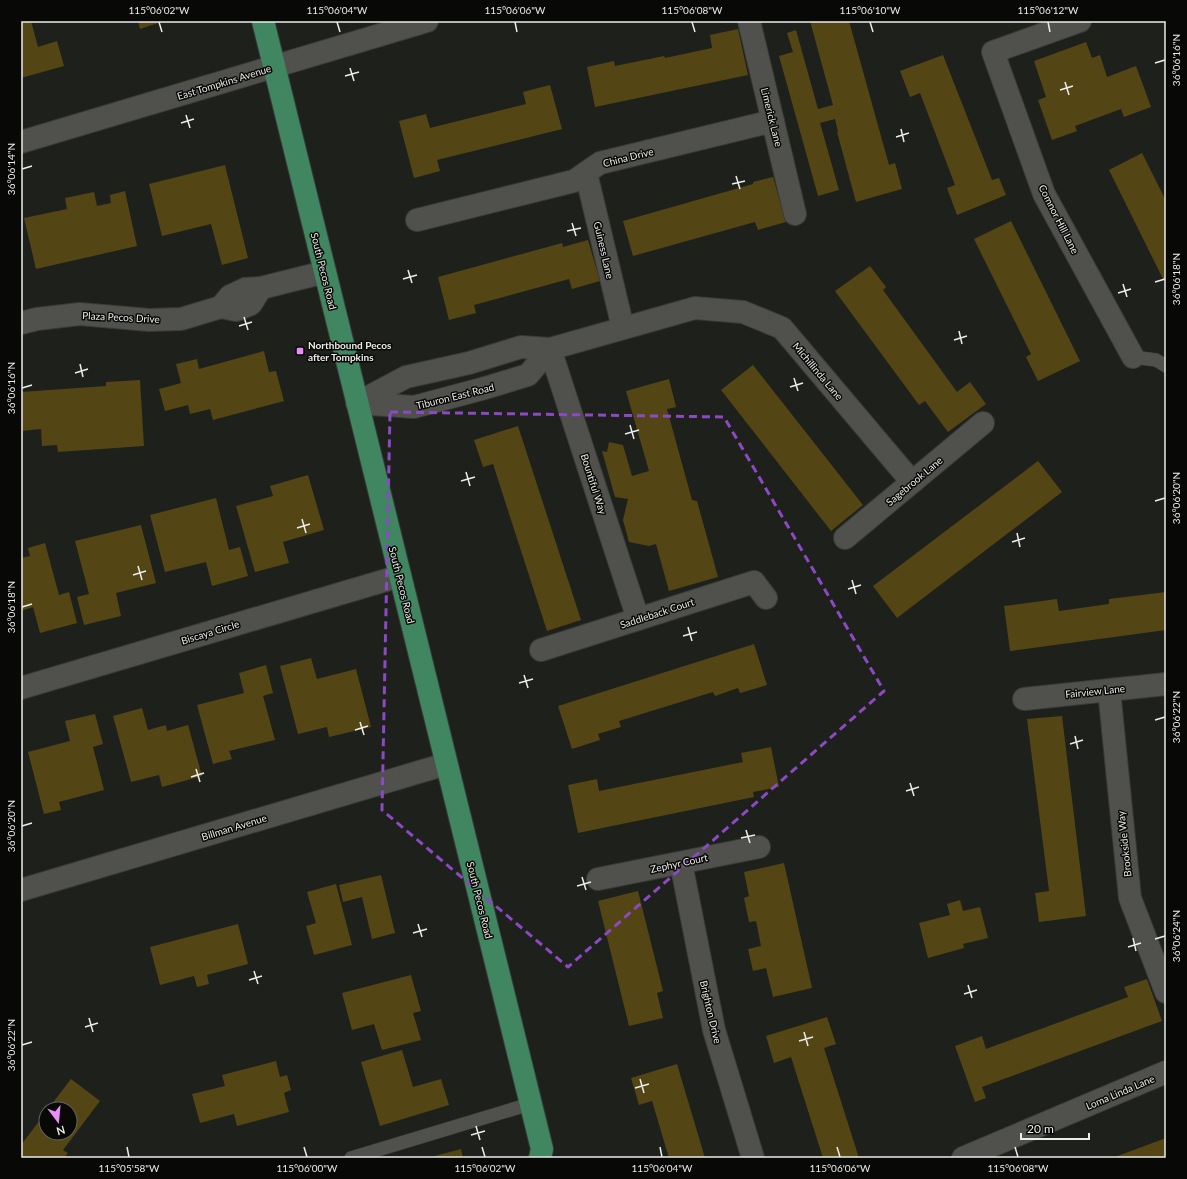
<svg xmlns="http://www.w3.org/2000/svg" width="1187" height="1179" viewBox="0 0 1187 1179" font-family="Lato,sans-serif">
<rect width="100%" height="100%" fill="#1e201b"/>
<!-- building -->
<g fill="#544514">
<polygon points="29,21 31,21 38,47 57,41 64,66 21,78 21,23"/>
<polygon points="138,21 164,21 140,29"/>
<polygon points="810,21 849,21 889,165 895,163 902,189 856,202 837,132 838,132 835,119 820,123 839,190 818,196 779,56 793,52 787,33 796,30 818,109 833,105"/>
<polygon points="738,29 748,75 595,107 587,67 614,61 615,66 664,56 665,58 712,48 710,35"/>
<polygon points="1086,42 1092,58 1100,55 1107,77 1136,66 1151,107 1124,117 1121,109 1075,126 1077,131 1052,140 1038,100 1046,97 1034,61"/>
<polygon points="943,55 992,180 999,178 1006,195 957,215 947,188 955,185 920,93 910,97 900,71"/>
<polygon points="550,85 562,129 437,160 440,171 414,178 399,121 426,114 430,128 526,104 523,92"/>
<polygon points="1142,153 1166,201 1166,285 1109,170"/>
<polygon points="225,165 248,258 222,265 211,224 162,236 149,184"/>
<polygon points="773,177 786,222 758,230 755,222 633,256 623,221 753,184 753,182"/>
<polygon points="125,191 137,246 36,269 24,218 67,209 65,198 94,192 97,206 111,203 110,195"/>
<polygon points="1011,221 1080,361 1038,381 1026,357 1031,354 974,239"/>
<polygon points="588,240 600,281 572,289 569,279 474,305 476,313 449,320 438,277 562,243 563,247"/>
<polygon points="870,266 886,287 883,290 957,392 970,382 986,404 948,432 925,401 919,405 835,291"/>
<polygon points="264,351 269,372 276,371 284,401 213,420 210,409 190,414 188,405 165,411 159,389 181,383 176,364 197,359 199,369"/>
<polygon points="753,365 863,505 831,531 721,390"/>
<polygon points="669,379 676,407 667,409 692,500 697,501 718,577 669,591 656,544 649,546 629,542 623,520 628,499 615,497 602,451 607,452 609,442 623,445 632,476 649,471 626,391"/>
<polygon points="140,380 144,446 58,452 57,445 42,446 41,429 21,431 21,392 106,386 106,382"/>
<polygon points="518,426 581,620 547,631 493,464 483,467 474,440"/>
<polygon points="1038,461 1062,492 897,618 873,586"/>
<polygon points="308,475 324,530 283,542 289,563 255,572 236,506 273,496 270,486"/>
<polygon points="216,498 229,550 240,547 248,576 212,586 206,562 165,572 150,515"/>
<polygon points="141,525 156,583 116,593 121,616 84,625 77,597 89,594 75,541"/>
<polygon points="45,543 59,595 69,592 77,623 40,633 33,607 21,611 21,558 30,556 28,548"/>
<polygon points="1166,592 1166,630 1010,651 1004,606 1057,599 1059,611 1109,604 1109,599"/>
<polygon points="754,644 767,685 740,693 738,688 715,696 713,692 619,721 621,727 598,734 600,740 572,749 558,706"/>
<polygon points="311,658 317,679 356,669 371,727 329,737 327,727 298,734 280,666"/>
<polygon points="266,665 273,693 263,696 275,740 229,751 232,759 213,764 197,705 244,693 239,673"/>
<polygon points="142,708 148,730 166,725 167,731 188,725 202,776 162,787 159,775 131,782 113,716"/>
<polygon points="95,714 103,744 93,747 104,790 59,802 61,810 44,814 28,752 70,741 65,721"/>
<polygon points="1062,716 1086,916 1039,922 1035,893 1049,891 1027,719"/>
<polygon points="771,747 779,787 753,792 754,797 578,833 568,785 597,779 599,791 743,762 741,753"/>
<polygon points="784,863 812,988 773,997 766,968 753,971 748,949 761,946 756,921 749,922 744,898 749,896 744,872"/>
<polygon points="381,875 395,933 372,939 362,897 343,902 339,885"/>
<polygon points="336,884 352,945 314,955 306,926 316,923 307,892"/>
<polygon points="638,891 663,991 657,993 663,1018 629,1026 598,901"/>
<polygon points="960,900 963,911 980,907 988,938 963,944 964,948 928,958 919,923 950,915 947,904"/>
<polygon points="238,924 248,964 207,975 209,984 197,987 194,976 160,985 150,947"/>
<polygon points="411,975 421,1011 413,1013 421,1040 382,1050 374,1024 352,1030 342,993"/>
<polygon points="1147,979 1162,1021 982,1087 986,1098 975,1102 955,1046 982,1036 986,1049 1128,997 1124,987"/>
<polygon points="827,1017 836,1044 824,1048 859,1158 823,1158 791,1057 774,1063 766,1036"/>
<polygon points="402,1050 413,1087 441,1079 449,1105 380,1126 361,1062"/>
<polygon points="276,1061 280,1077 287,1075 291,1090 284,1093 289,1112 237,1126 234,1114 200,1123 192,1094 225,1086 222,1075"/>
<polygon points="677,1064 705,1158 669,1158 652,1101 639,1105 631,1078"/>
<polygon points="71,1079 100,1101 63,1150 68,1153 64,1158 21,1158 21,1145 46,1112 46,1133 70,1133 70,1109 48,1109"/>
<polygon points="1166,1138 1166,1158 1112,1158"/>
<polygon points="461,1149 463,1158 427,1158"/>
</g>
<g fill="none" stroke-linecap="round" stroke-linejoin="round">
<defs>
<g id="service">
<polyline points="1133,357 1156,360 1166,366"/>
<polyline points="351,1158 530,1104"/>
</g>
<g id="minor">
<polyline points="749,21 795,214"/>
<polyline points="1080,21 993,52 1044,194 1133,357"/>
<polyline points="586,173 623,328"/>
<polyline points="417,220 574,181 600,163 773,121"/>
<polyline points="221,307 230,296 245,289 261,288 325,272"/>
<polyline points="21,323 37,319 80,314 149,320 181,319 221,307 236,310 251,304 261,288"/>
<polyline points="550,349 638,619"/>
<polyline points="357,403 406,377 469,363 521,347 550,349 695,308 743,312 782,328 912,482"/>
<polyline points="357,403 414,407 485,388 528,375 550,349"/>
<polyline points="845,538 983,423"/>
<polyline points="541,650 754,582 766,598"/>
<polyline points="21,688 400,576"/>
<polyline points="1109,690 1130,898 1166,992"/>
<polyline points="1024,699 1166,684"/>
<polyline points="681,863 714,1030 753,1158"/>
<polyline points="598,879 759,847"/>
<polyline points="21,890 446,764"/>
<polyline points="963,1158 1166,1072"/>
</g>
<polyline id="tertiary" points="21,142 427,21"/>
<polyline id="primary" points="263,21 542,1149 540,1158"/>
</defs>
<!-- service casing -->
<use href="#service" stroke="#3a3b38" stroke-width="14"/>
<!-- minor casing -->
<use href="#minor" stroke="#3a3b38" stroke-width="24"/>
<!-- tertiary casing -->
<use href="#tertiary" stroke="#3a3b38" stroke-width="24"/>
<!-- primary casing -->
<use href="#primary" stroke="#3a3b38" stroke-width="24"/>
<!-- service -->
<use href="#service" stroke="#50514d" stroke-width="13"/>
<!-- minor -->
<use href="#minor" stroke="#50514d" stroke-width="22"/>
<!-- tertiary -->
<use href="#tertiary" stroke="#50514d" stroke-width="22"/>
<!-- primary -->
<use href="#primary" stroke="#3f8661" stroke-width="22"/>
</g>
<!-- marked area -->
<path fill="none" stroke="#8c49c5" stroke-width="3" stroke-dasharray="8 5" stroke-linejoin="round" d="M390,412L724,417L884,691L568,967L382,810Z"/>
<!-- ticks -->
<path fill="none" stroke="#ecedea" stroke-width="1.5" d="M159,22L162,32M337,22L340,32M515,22L517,32M692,22L695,32M870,22L873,32M1048,22L1050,32M1155,63L1165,60M350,68L354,81M345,76L359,72M1065,82L1069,95M1060,90L1073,86M186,115L190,128M181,123L194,119M901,129L904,142M896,137L909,133M22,169L32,166M736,176L740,189M732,184L745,181M572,223L576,236M567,231L581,228M408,270L412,283M403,279L417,275M1155,282L1165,279M1123,284L1127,297M1118,293L1131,289M244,317L248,330M239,326L252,322M959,331L962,344M954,340L967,336M80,364L83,377M75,373L88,369M794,378L798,391M790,387L803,383M22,388L32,385M630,425L634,439M625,434L639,430M466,472L470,486M461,481L475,477M1155,501L1165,498M302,519L306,533M297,528L310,524M1017,533L1020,547M1012,542L1025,538M138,566L142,580M133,575L146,571M852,580L856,594M848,589L861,585M22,607L32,604M688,627L692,641M683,636L697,632M524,675L528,688M519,683L533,679M1155,720L1165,717M360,722L364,735M355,730L368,726M1075,736L1078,749M1070,744L1083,740M196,769L200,782M191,777L204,773M910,783L914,796M906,791L919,787M22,826L32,823M746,830L750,843M741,838L755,835M582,877L586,890M577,886L591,882M418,924L422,937M413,933L427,929M1133,938L1136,951M1155,939L1165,936M1128,947L1141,943M254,971L258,984M249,980L262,976M968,985L972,998M964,994L977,990M89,1018L93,1032M85,1027L98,1023M804,1032L808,1046M799,1041L813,1037M22,1045L32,1042M640,1079L644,1093M635,1088L649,1084M476,1126L480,1140M471,1135L485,1131M127,1147L129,1157M304,1147L307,1157M482,1147L485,1157M660,1147L662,1157M837,1147L840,1157M1015,1147L1018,1157"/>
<!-- markers -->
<rect fill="#ec8cfb" stroke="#080907" stroke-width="1.5" x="296" y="347" width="8" height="8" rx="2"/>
<g text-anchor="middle" stroke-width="3" stroke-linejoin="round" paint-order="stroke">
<!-- street labels -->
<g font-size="10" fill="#ecedea" stroke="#080907">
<text transform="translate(224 82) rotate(-17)" y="4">East Tompkins Avenue</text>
<text transform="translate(772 117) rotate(76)" y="4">Limerick Lane</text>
<text transform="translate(628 157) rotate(-14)" y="4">China Drive</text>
<text transform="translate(1059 219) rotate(63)" y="4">Comnor Hill Lane</text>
<text transform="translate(604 250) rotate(77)" y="4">Guiness Lane</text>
<text transform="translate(324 271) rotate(76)" y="4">South Pecos Road</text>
<text transform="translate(121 317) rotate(3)" y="4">Plaza Pecos Drive</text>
<text transform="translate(818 371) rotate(50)" y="4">Michillinda Lane</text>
<text transform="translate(455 396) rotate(-14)" y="4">Tiburon East Road</text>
<text transform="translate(914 481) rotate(-40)" y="4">Sagebrook Lane</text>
<text transform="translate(594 484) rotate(72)" y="4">Bountiful Way</text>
<text transform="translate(402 585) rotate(76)" y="4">South Pecos Road</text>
<text transform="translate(657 613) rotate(-18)" y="4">Saddleback Court</text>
<text transform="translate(210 632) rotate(-17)" y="4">Biscaya Circle</text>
<text transform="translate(1095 691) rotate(-6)" y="4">Fairview Lane</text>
<text transform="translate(234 827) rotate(-17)" y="4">Billman Avenue</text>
<text transform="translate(1124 844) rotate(-96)" y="4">Brookside Way</text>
<text transform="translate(679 863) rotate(-12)" y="4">Zephyr Court</text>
<text transform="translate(480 900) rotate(76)" y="4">South Pecos Road</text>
<text transform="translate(711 1012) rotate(77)" y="4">Brighton Drive</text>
<text transform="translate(1120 1092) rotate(-23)" y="4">Loma Linda Lane</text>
</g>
<!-- poi labels -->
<g font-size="10" font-weight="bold" fill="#ecedea" stroke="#080907" text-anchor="start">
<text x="308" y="349">Northbound Pecos<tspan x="308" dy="12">after Tompkins</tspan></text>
</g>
</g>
<!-- border -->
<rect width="1187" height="1179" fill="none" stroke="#080907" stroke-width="44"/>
<!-- north arrow -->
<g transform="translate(58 1121) rotate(164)"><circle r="19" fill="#080907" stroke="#636462"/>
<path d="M0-3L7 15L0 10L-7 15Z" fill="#ec8cfb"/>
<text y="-6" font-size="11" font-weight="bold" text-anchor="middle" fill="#ecedea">N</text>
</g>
<!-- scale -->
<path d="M1021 1133v6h68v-6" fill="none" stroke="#ecedea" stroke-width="2"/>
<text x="1027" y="1133" font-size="12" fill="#ecedea" stroke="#080907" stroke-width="3" paint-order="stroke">20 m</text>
<rect x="22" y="22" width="1143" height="1135" fill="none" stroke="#ecedea" stroke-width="1.5"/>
<g font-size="10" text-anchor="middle" fill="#ecedea">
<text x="159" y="14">115°06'02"W</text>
<text x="337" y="14">115°06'04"W</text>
<text x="515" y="14">115°06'06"W</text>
<text x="692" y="14">115°06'08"W</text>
<text x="870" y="14">115°06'10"W</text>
<text x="1048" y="14">115°06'12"W</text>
<text transform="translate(1176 60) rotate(-90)" y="4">36°06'16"N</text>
<text transform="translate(11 169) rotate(-90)" y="4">36°06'14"N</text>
<text transform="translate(1176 279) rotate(-90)" y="4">36°06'18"N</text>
<text transform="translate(11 388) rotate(-90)" y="4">36°06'16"N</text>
<text transform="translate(1176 498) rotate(-90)" y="4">36°06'20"N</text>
<text transform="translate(11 607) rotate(-90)" y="4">36°06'18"N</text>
<text transform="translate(1176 717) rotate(-90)" y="4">36°06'22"N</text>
<text transform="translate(11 826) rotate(-90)" y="4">36°06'20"N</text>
<text transform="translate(1176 936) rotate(-90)" y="4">36°06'24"N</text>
<text transform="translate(11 1045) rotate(-90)" y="4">36°06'22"N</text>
<text x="129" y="1172">115°05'58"W</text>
<text x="307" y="1172">115°06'00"W</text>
<text x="485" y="1172">115°06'02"W</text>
<text x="662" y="1172">115°06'04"W</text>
<text x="840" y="1172">115°06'06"W</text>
<text x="1018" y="1172">115°06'08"W</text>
</g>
</svg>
